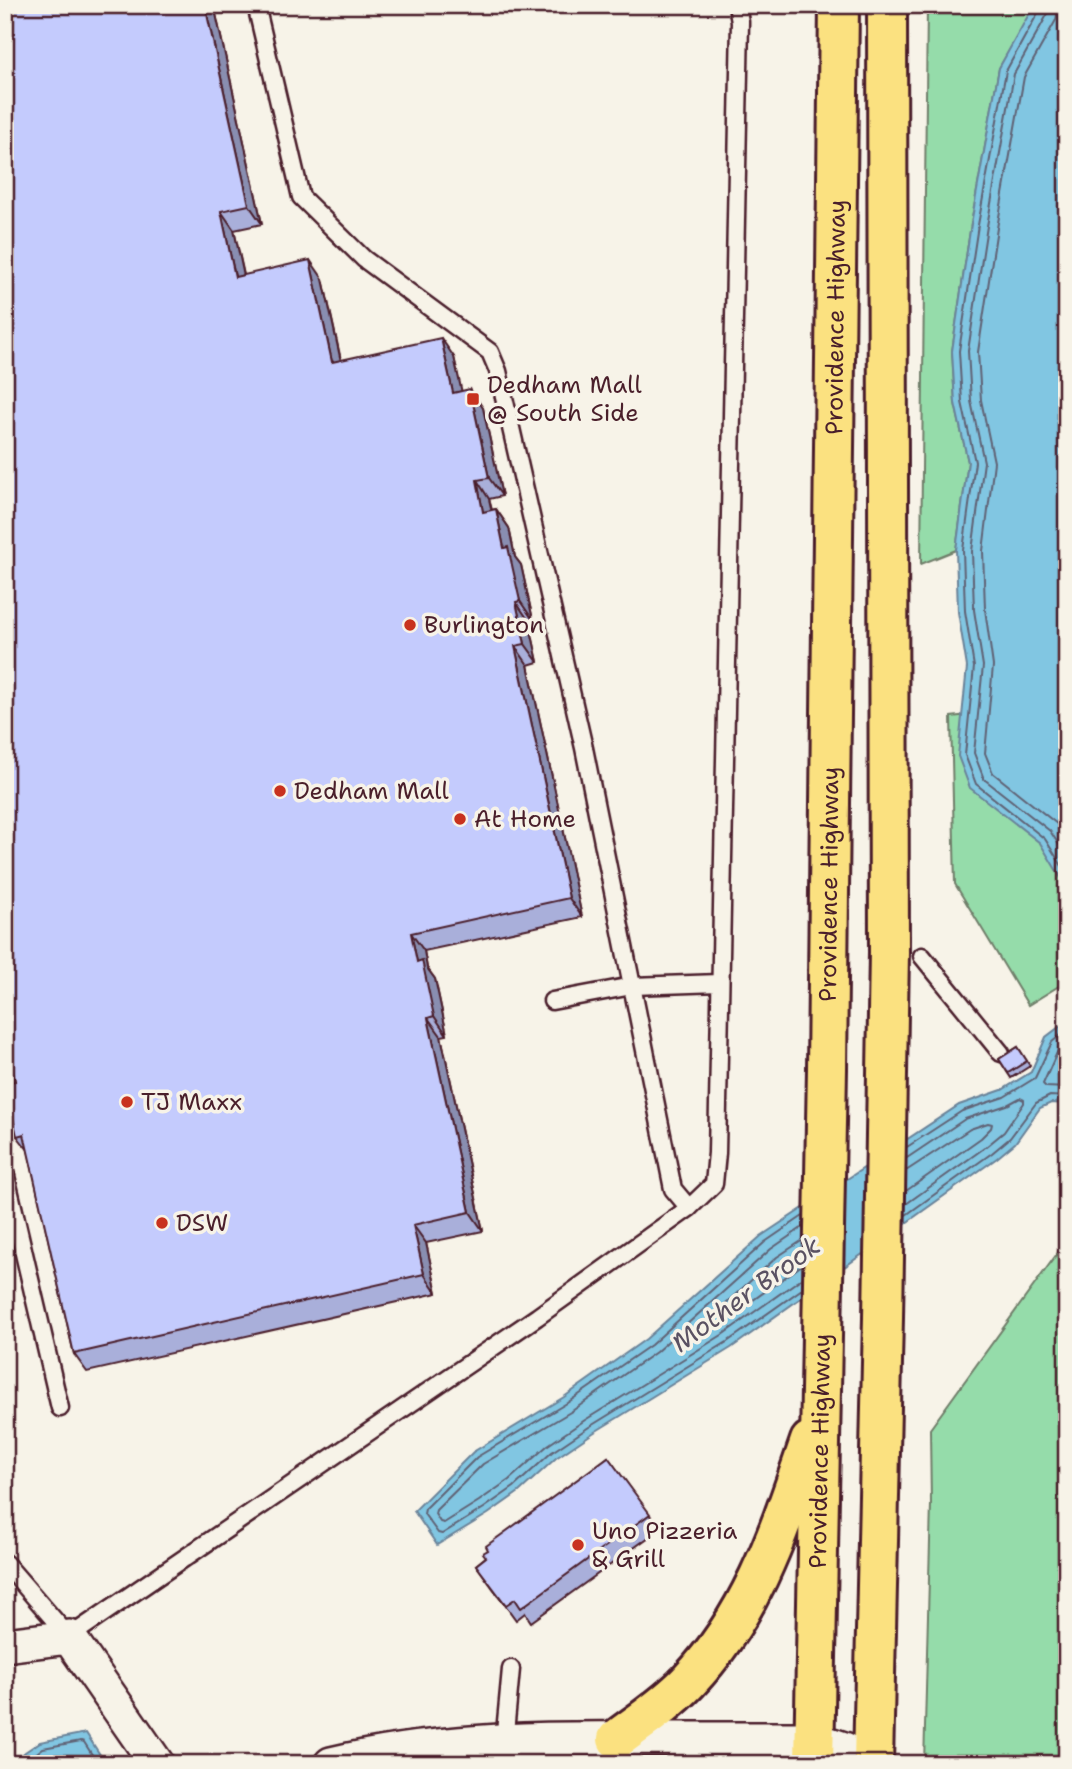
<svg xmlns="http://www.w3.org/2000/svg" width="1072" height="1769" viewBox="0 0 1072 1769" font-family="'Shantell Sans',sans-serif">
<rect width="100%" height="100%" fill="#f7f3e8"/>
<filter id="ink" filterUnits="userSpaceOnUse"><feTurbulence type="fractalNoise" baseFrequency=".0143" numOctaves="2"/><feDisplacementMap in="SourceGraphic" scale="14" xChannelSelector="R" yChannelSelector="G"/><feConvolveMatrix kernelMatrix="1 2 1 2 8 2 1 2 1" color-interpolation-filters="sRGB"/></filter>
<g filter="url(#ink)">
<!-- green -->
<g fill="#95dcaa" stroke="#707e6a" stroke-width="2">
<polygon points="927,5 1035,5 999,68 971,224 952,351 955,403 968,462 956,550 921,564"/>
<polygon points="1006,711 1067,832 1067,981 1028,1005 955,884 951,717"/>
<polygon points="1067,1240 1067,1764 924,1764 931,1504 930,1429"/>
</g>
<!-- water -->
<g fill="#81c6e2" stroke="#6b8399" stroke-width="2">
<polygon points="1034,5 1067,5 1067,888 1040,843 970,788 958,756 967,667 958,612 956,550 968,462 955,403 952,351 971,224 999,68"/>
<polygon points="1067,1021 1067,1104 1051,1103 1040,1108 1015,1143 997,1158 731,1348 593,1433 556,1458 519,1492 488,1514 437,1545 414,1511 473,1452 564,1397 646,1339 761,1236 959,1105 1002,1090 1031,1072 1046,1037"/>
<polygon points="86,1733 106,1764 12,1764 25,1752 40,1742"/>
</g>
<g fill="none" stroke-linecap="round" stroke-linejoin="round">
<!-- shore -->
<g stroke="#606274" stroke-width="2">
<polyline points="1040,5 1039,11 1006,71 978,225 959,351 962,402 975,462 963,550 965,611 974,667 965,755 976,784 1045,839 1067,874"/>
<polyline points="1049,5 1047,15 1014,74 987,226 968,351 971,401 984,462 972,551 974,610 983,666 974,753 984,779 1050,831 1067,857"/>
<polyline points="1059,5 1056,20 1024,77 997,228 978,352 981,400 994,462 983,551 985,609 993,666 985,753 993,773 1057,824 1067,837"/>
<polyline points="1067,1041 1059,1048 1043,1084 1046,1087 1067,1088"/>
<polyline points="907,1147 962,1111 1004,1097 1035,1078 1052,1042 1067,1030"/>
<polyline points="906,1191 981,1138 991,1128 992,1124 988,1123 970,1129 906,1171"/>
<polyline points="906,1204 987,1146 1004,1132 1024,1103 1024,1100 1020,1098 1007,1105 965,1119 907,1158"/>
<polyline points="906,1215 992,1153 1010,1138 1036,1103 1050,1096 1067,1097"/>
<polyline points="802,1265 717,1326 698,1338 693,1337 694,1332 777,1257 803,1240"/>
<polyline points="802,1278 722,1335 585,1420 548,1445 509,1480 479,1501 444,1523 440,1522 435,1514 436,1510 483,1464 572,1411 656,1352 771,1249 803,1227"/>
<polyline points="802,1289 727,1342 589,1427 552,1452 514,1487 484,1508 442,1534 438,1533 424,1514 425,1509 477,1457 567,1403 651,1345 765,1242 803,1216"/>
<polyline points="23,1764 43,1748 81,1741 84,1742 98,1764"/>
</g>
<defs>
<g id="lane">
<polyline points="256,5 301,197 364,259 490,352 498,371 584,748 673,1189 689,1208"/>
<polyline points="922,956 1001,1053"/>
<polyline points="552,1001 632,986 720,983"/>
<polyline points="5,1172 60,1408"/>
<polyline points="5,1563 69,1637 537,1317 689,1208 714,1184 717,1153 740,22 737,5"/>
<polyline points="502,1764 511,1669"/>
</g>
<g id="street">
<polyline points="5,1645 69,1637 157,1764"/>
<path d="M331,1764C430,1740 532,1738 633,1739C693,1739 754,1739 814,1739L844,1749L873,1764"/>
</g>
<g id="highway">
<path d="M617,1739C641,1721 667,1704 688,1682C754,1613 780,1528 810,1441"/>
<path id="s1" d="M814,1764L827,1069L839,5"/>
<polyline points="873,1764 883,1318 889,952 887,5"/>
</g>
</defs>
<!-- lane casing -->
<use href="#lane" stroke="#4a1f2b" stroke-width="21"/>
<!-- street casing -->
<use href="#street" stroke="#4a1f2b" stroke-width="38"/>
<!-- highway casing -->
<use href="#highway" stroke="#4a1f2b" stroke-width="44"/>
<!-- lane -->
<use href="#lane" stroke="#f7f3e8" stroke-width="16"/>
<!-- street -->
<use href="#street" stroke="#f7f3e8" stroke-width="33"/>
<!-- highway -->
<use href="#highway" stroke="#fbe180" stroke-width="38"/>
</g>
<!-- wall -->
<g fill="#a9afda" stroke="#4a1f2b" stroke-width="2">
<polygon points="5,5 214,5 262,224 234,230 244,275 323,279 341,360 454,357 461,391 483,408 502,496 489,499 492,510 496,509 509,528 515,557 521,565 533,620 529,621 538,662 528,665 582,917 424,951 427,968 435,979 447,1035 441,1036 483,1231 426,1243 437,1293 87,1372 74,1354 28,1150 17,1136 15,1081 7,1047 5,1047 5,624 11,622 6,601 5,601"/>
<polygon points="1018,1047 1030,1066 1011,1078 999,1059"/>
<polygon points="608,1457 660,1529 531,1622 525,1613 516,1620 476,1565"/>
</g>
<!-- shaded-wall -->
<g fill="#898eb1" stroke="#4a1f2b" stroke-width="2">
<polygon points="205,5 214,5 262,224 249,205"/>
<polygon points="221,211 234,230 248,295 235,277"/>
<polygon points="310,260 323,279 345,380 332,362"/>
<polygon points="441,338 454,357 466,411 453,393"/>
<polygon points="470,389 483,408 502,496 489,478"/>
<polygon points="477,480 489,499 496,530 483,512"/>
<polygon points="496,509 509,528 515,557 521,565 533,620 520,601 504,548"/>
<polygon points="516,602 529,621 538,662 525,644"/>
<polygon points="515,646 528,665 582,917 569,898"/>
<polygon points="411,933 424,951 427,968 435,979 447,1035 434,1016 417,962"/>
<polygon points="428,1018 441,1036 483,1231 470,1212"/>
<polygon points="413,1225 426,1243 437,1293 424,1274"/>
</g>
<!-- building -->
<g fill="#c4cbfd" stroke="#4a1f2b" stroke-width="2">
<polygon points="5,5 205,5 249,205 221,211 235,277 310,260 332,362 441,338 453,393 470,389 489,478 477,480 483,512 496,509 504,548 508,547 520,601 516,602 525,644 515,646 569,898 411,933 417,962 422,960 434,1016 428,1018 470,1212 413,1225 424,1274 74,1354 24,1134 17,1136 5,1083 15,1081 5,1039 5,624 11,622 5,597"/>
<polygon points="1018,1047 1027,1061 1008,1073 999,1059"/>
<polygon points="608,1457 650,1514 521,1608 515,1599 506,1605 476,1565 486,1557 483,1553 488,1550 486,1546"/>
</g>
</g>
<!-- markers -->
<g fill="#c8321e" stroke="#f7f3e8" stroke-width="2.5">
<rect x="466" y="392" width="14" height="14" rx="3.5"/>
<circle cx="410" cy="625" r="7"/>
<circle cx="280" cy="791" r="7"/>
<circle cx="460" cy="819" r="7"/>
<circle cx="127" cy="1102" r="7"/>
<circle cx="162" cy="1223" r="7"/>
<circle cx="578" cy="1545" r="7"/>
</g>
<g text-anchor="middle" stroke-width="7" stroke-linejoin="round" paint-order="stroke">
<!-- street labels -->
<g font-size="24" fill="#4a1f2b" stroke="#f7f3e8">
<text dy="8" stroke="none"><textPath href="#s1" startOffset="1447">Providence Highway</textPath></text>
<text dy="8" stroke="none"><textPath href="#s1" startOffset="880">Providence Highway</textPath></text>
<text dy="8" stroke="none"><textPath href="#s1" startOffset="313">Providence Highway</textPath></text>
</g>
<!-- poi labels -->
<g font-size="24" fill="#4a1f2b" stroke="#f7f3e8" text-anchor="start">
<text x="487" y="393">Dedham Mall<tspan x="487" dy="28">@ South Side</tspan></text>
<text x="424" y="633">Burlington</text>
<text x="294" y="799">Dedham Mall</text>
<text x="474" y="827">At Home</text>
<text x="141" y="1110">TJ Maxx</text>
<text x="176" y="1231">DSW</text>
<text x="592" y="1539">Uno Pizzeria<tspan x="592" dy="28">&amp; Grill</tspan></text>
</g>
<!-- water labels -->
<g font-size="26" font-style="italic" fill="#5a5162" stroke="#f7f3e8">
<text transform="translate(746 1294) rotate(-36)" y="9">Mother Brook</text>
</g>
</g>
<!-- margin -->
<rect width="1072" height="1769" fill="none" stroke="#f7f3e8" stroke-width="28"/>
<rect x="14" y="14" width="1044" height="1741" fill="none" stroke="#4a1f2b" stroke-width="2.5" filter="url(#ink)"/>
</svg>
